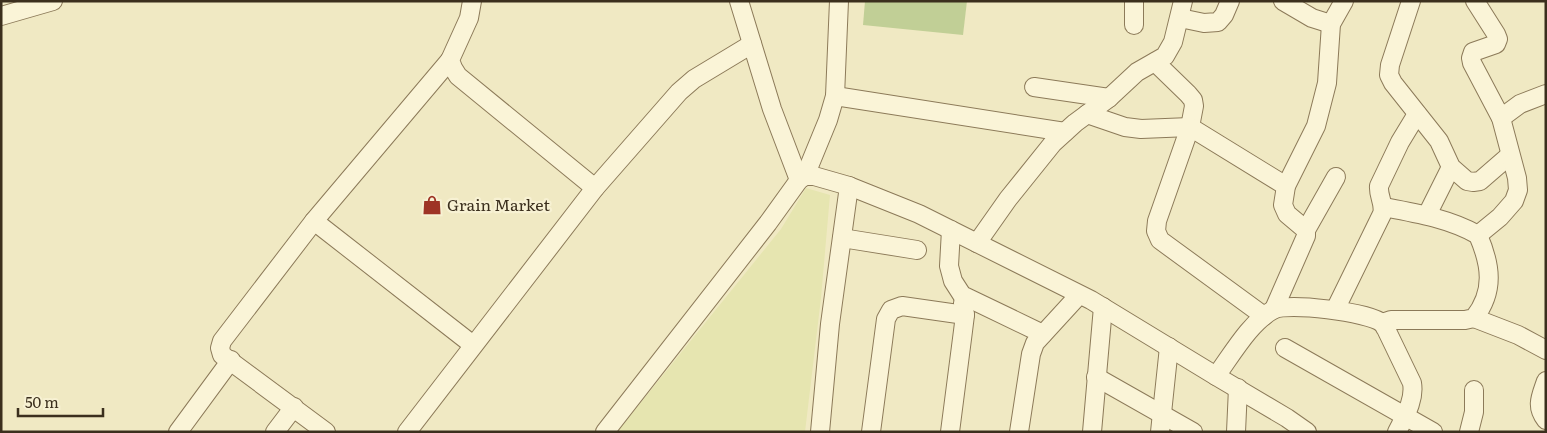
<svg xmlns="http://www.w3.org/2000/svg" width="1547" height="433" viewBox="0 0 1547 433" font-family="Literata,serif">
<rect width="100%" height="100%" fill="#f0e9c3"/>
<!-- farmland -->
<polygon fill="#e6e5b0" points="806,188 830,195 821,298 805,432 617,432 781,229"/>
<!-- green -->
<polygon fill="#c1cf96" points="865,1 967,1 963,35 863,25"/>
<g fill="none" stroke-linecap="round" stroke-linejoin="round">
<defs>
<g id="minor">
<polyline points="472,1 469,18 450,60 453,68 458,76 595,188"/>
<polyline points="739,1 772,109 799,180"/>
<polyline points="1283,1 1312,18 1331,24"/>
<polyline points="1411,1 1390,65 1389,75 1393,83 1439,141 1451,167 1467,181 1473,182 1480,181 1510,155"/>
<polyline points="1475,1 1496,34 1498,39 1496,44 1473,52 1471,58 1472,63 1501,118 1517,178 1518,190 1514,201 1500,217 1478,235"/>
<polyline points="1,16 53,1"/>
<polyline points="1180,18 1204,23 1218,22 1224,15 1230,1"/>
<polyline points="1134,25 1134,1"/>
<polyline points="1155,62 1188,94 1193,100 1194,106 1190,127 1157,221 1156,231 1160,240 1264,316"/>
<polyline points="1034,87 1109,98"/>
<polyline points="835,96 1065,132"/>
<polyline points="1087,114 1125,127 1141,129 1190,127 1286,186"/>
<polyline points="1501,118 1520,104 1546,94"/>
<polyline points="805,176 828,120 835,96 839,1"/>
<polyline points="1427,215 1451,167"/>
<polyline points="314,221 473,345"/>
<polyline points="951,230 949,266 953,281 962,295 1043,334"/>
<polyline points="1306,230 1336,177"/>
<polyline points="842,238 917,250"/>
<polyline points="977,243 1008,199 1053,143 1075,123 1109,98 1137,72 1165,56 1173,42 1183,1"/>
<polyline points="1274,309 1306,236 1306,230 1287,214 1283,205 1286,186 1316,126 1327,83 1331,24 1344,1"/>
<path d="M1335,310L1382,214C1385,204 1378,197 1379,186L1400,142L1417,114"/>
<polyline points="1474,318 1518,335 1546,350"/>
<path d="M1382,323L1391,320H1465L1474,318C1495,291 1491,265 1478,235C1450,219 1416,213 1384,207"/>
<polyline points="1285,348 1433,432"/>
<path d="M1216,376C1231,356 1250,322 1273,310C1286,302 1369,312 1382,323C1384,324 1384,327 1386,329L1412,383C1415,400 1405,416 1397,432"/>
<polyline points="1096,377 1193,432"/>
<path d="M1546,381C1541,396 1535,406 1546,420"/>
<polyline points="178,432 231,360"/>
<polyline points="275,432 294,407"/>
<polyline points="326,432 222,355 220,348 222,341 314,221 450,60"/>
<polyline points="407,432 595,188 679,92 694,79 752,44"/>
<polyline points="605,432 768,223 799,180 805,176 814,176 849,186 919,214 1091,300 1216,376 1287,418 1307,432"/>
<polyline points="820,432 830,324 849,186"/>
<polyline points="871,432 886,319 891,310 902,306 965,315"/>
<polyline points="950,432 963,331 965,315 963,303"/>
<polyline points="1019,432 1031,354 1035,343 1079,295"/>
<polyline points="1092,432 1103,307"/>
<polyline points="1160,432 1169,347"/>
<polyline points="1236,432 1238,388"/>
<polyline points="1469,432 1474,412 1474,390"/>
</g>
</defs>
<!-- minor casing -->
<use href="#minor" stroke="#8c7a59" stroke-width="20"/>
<!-- minor -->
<use href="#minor" stroke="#faf4d7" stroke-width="18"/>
</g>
<!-- icons -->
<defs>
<symbol id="shop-bare" viewBox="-9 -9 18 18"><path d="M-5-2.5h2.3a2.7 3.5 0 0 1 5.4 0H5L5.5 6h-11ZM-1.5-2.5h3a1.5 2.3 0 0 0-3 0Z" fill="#9e3425" stroke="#f7f1d3" stroke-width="2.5" paint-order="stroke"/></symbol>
</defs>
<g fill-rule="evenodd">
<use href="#shop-bare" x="418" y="191" width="28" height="28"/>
</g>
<g text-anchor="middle" stroke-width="4.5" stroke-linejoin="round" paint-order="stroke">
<!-- poi labels -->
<g font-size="16" fill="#3b2f1d" stroke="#f7f1d3" text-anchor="start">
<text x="447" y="211">Grain Market</text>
</g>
</g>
<!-- border -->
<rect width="1547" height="433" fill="none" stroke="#3b2f1d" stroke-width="5"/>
<!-- scale -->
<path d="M18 408v8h85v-8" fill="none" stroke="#3b2f1d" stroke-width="2.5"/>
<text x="25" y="408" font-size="15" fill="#3b2f1d" stroke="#f7f1d3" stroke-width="4" paint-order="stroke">50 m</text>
</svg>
